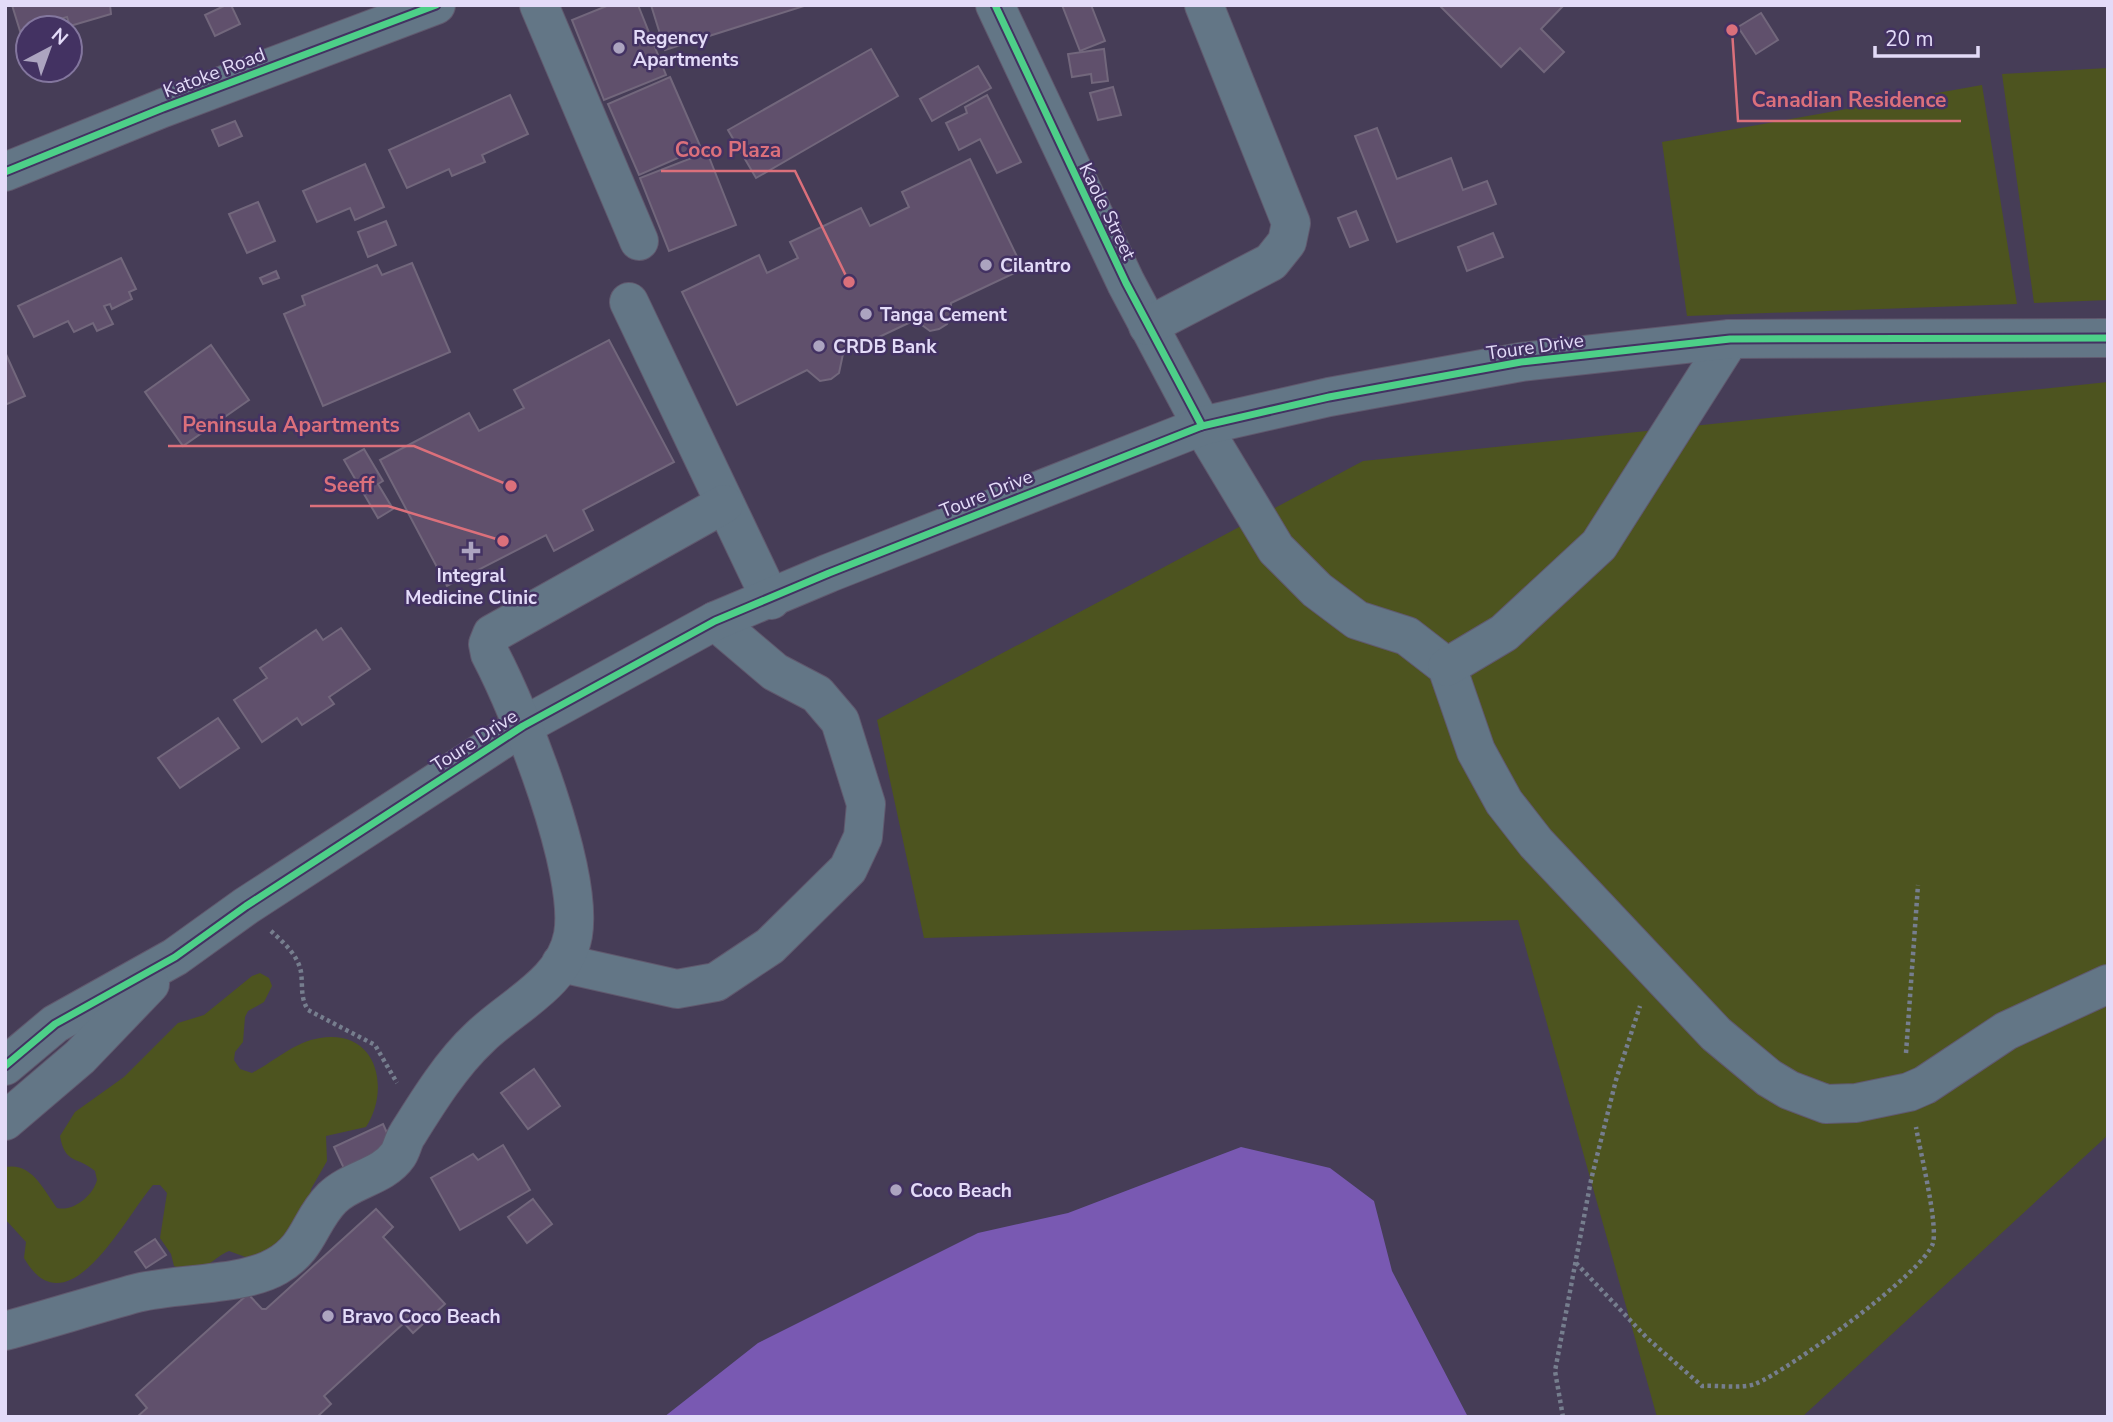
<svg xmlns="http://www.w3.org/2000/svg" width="2113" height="1422" viewBox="0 0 2113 1422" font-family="'Nunito Sans',sans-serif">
<rect width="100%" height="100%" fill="#463d57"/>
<!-- green -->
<g fill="#4d541f">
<polygon points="2108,68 2108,300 2034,303 2002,74"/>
<polygon points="1982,85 2017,304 1687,316 1662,142"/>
<polygon points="2108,382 2108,1135 1802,1417 1657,1417 1518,920 924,938 877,720 1363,461"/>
<path d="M260,973L269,978L272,986L264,1002L248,1011L245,1017L243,1042L235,1052L234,1060L240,1069L252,1073C275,1061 294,1042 320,1038C377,1029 391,1088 366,1127L326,1136L327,1161L311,1189L310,1206L290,1239L251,1259L229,1251C208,1260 203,1279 174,1266L171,1254L160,1238L167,1193L160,1185H153C124,1219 67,1333 24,1258L26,1242L5,1219V1167C32,1162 43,1189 57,1208C73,1212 93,1196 97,1180L95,1171C78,1156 65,1165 60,1136L75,1112L124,1077L178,1023L204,1015L252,976Z"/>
</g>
<!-- water -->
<polygon fill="#7959b2" points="1241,1147 1330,1168 1374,1201 1392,1271 1468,1417 664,1417 758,1343 978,1233 1068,1213"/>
<!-- building -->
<g fill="#60506c" stroke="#72677c" stroke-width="2">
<polygon points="12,5 110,5 111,14 70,26 67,17 20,31"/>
<polygon points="226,5 231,5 240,24 215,36 205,15"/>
<polygon points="609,5 638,5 666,75 604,100 572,20"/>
<polygon points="651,5 807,5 665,50"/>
<polygon points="1062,5 1091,5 1105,41 1080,51"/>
<polygon points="1439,5 1564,5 1541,29 1564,52 1544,72 1520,48 1501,67"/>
<polygon points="1761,13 1778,40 1756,54 1738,27"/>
<polygon points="871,49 898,96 756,178 728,130"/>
<polygon points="1104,49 1108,81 1092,83 1091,74 1072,77 1068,54"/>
<polygon points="978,66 991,88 932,121 920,99"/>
<polygon points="670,77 701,148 639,175 608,104"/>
<polygon points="1113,87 1121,115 1098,120 1090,93"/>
<polygon points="510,95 528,134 482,155 485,162 452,176 449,169 407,188 389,150"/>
<polygon points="987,95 1021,162 997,173 980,139 959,150 946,123 967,113 965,107"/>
<polygon points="235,121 242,136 219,146 212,130"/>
<polygon points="1377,128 1397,179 1451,158 1463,190 1487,181 1496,204 1397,242 1355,136"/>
<polygon points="707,152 736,225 669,251 640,178"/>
<polygon points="970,159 1023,269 951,303 951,315 947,324 939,329 930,331 915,320 843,354 839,373 831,379 820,381 807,370 737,405 682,292 759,255 767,273 798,258 790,242 861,208 870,226 909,207 902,192"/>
<polygon points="365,164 384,207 355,220 350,208 317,222 303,191"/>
<polygon points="258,202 275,241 247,253 229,214"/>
<polygon points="1356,211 1368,240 1350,247 1338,218"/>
<polygon points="386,221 396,245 368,257 358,232"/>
<polygon points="1493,233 1503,257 1467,271 1458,247"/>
<polygon points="121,258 136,289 129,292 132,299 112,309 110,304 104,306 113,324 97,331 93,323 74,332 68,321 34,337 18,306"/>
<polygon points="412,263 450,352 323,406 284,314 305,305 302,296 377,265 382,275"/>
<polygon points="276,271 279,278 263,284 260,278"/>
<polygon points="609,340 674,462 583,510 593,530 554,551 546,535 447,586 380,460 469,413 479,431 524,408 514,390"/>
<polygon points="211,345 249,400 183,446 145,392"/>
<polygon points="5,352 25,396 5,405"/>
<polygon points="364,449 383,481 378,484 393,509 378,518 344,460"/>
<polygon points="341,628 370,669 329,697 334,704 302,725 297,718 262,742 234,700 267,678 260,668 316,630 323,640"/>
<polygon points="218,718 239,748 180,788 158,758"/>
<polygon points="534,1069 560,1106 528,1129 501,1093"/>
<polygon points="383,1124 396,1153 347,1175 334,1147"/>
<polygon points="503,1145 530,1190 460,1230 431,1178 473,1154 478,1160"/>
<polygon points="533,1199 552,1224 527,1243 508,1217"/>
<polygon points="376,1209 393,1227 383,1237 445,1304 413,1333 404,1323 324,1396 331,1404 317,1417 137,1417 147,1408 136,1395 248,1294 262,1309 266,1309"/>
<polygon points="155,1239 166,1255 146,1268 135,1252"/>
</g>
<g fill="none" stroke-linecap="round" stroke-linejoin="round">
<defs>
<g id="minor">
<polyline points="539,5 639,241"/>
<polyline points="995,5 1126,283 1202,426 1276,549 1317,590 1357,620 1407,636 1447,667 1476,751 1504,802 1536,843 1716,1034 1769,1078 1789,1090 1826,1104 1856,1103 1909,1092 1925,1085 2006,1031 2108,984"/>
<polyline points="5,172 163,108 436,5"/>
<polyline points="629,302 771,600"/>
<polyline points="1148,326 1271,262 1287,242 1291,223 1204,5"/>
<polyline points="1447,667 1504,633 1599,545 1730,339"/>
<polyline points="561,963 677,989 716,982 770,946 848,869 863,837 866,804 840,721 817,694 775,672 715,621"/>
<polyline points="5,1066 55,1024 175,957 246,906 523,726 715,621 829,573 1202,426 1329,397 1521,362 1730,339 2108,338"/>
<polyline points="5,1121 80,1057 150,984"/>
<path d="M5,1331C49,1319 93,1305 137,1293C177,1283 243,1286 277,1266C310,1247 309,1221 332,1198C351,1179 383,1177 398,1155C402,1149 403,1141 407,1135C427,1103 451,1064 479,1038C511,1006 564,984 573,935C584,871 521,713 490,654L488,644L492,634L724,504"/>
</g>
</defs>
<!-- minor casing -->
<use href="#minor" stroke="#60596e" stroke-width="40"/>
<!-- path -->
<g stroke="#767e8e" stroke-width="4.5" stroke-dasharray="3.5 3.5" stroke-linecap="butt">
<path d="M271,931C283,942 298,955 301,972C303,987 300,997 308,1010L375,1045L397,1083"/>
<polyline points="1906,1053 1918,885"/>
<path d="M1576,1263L1647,1338L1702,1386C1717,1385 1741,1389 1755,1384C1786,1372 1925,1272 1933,1243C1938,1223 1920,1151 1916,1127"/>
<polyline points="1563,1417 1555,1371 1591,1180 1616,1080 1640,1006"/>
</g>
<!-- minor -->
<use href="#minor" stroke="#637686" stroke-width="38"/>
<defs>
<g id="cycleway">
<polyline points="995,5 1126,283 1202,426"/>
<polyline points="5,172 163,108 436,5"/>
<polyline points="5,1066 55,1024 175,957 246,906 523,726 715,621 829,573 1202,426 1329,397 1521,362 1730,339 2108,338"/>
</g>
</defs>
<!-- cycleway casing -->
<use href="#cycleway" stroke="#433262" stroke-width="11"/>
<!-- cycleway -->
<use href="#cycleway" stroke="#4dcf88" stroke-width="7"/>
</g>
<!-- markers -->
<g fill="#aca4c0" stroke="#433262" stroke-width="2.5">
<circle cx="619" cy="48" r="7"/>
<circle cx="986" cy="265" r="7"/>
<circle cx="866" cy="314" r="7"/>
<circle cx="819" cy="346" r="7"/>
<path d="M467.5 540.5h7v7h7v7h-7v7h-7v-7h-7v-7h7z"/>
<circle cx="896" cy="1190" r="7"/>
<circle cx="328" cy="1316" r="7"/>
</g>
<g text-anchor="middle" stroke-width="5" stroke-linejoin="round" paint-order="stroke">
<!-- poi labels -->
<g font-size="19" font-weight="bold" fill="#e3dbf8" stroke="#433262" text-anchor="start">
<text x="633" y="44">Regency<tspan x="633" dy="22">Apartments</tspan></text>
<text x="1000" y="272">Cilantro</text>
<text x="880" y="321">Tanga Cement</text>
<text x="833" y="353">CRDB Bank</text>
<text x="471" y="582" text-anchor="middle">Integral<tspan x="471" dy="22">Medicine Clinic</tspan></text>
<text x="910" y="1197">Coco Beach</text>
<text x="342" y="1323">Bravo Coco Beach</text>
</g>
<!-- street labels -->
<g font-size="19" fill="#e3dbf8" stroke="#433262">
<text transform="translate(214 72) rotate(-21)" y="7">Katoke Road</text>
<text transform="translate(1108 211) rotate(64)" y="7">Kaole Street</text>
<text transform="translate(1535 346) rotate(-8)" y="7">Toure Drive</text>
<text transform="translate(986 493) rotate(-22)" y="7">Toure Drive</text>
<text transform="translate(474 740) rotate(-33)" y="7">Toure Drive</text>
</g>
</g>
<!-- callouts -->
<path fill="none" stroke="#db707b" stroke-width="2.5" d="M1732 30L1738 121H1961M849 282L795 171H661M511 486L414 446H168M503 541L388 506H310"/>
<g fill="#db707b" stroke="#433262" stroke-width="2.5">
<circle cx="1732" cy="30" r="7"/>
<circle cx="849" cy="282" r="7"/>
<circle cx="511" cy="486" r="7"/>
<circle cx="503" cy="541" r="7"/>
</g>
<g font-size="21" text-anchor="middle" font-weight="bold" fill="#db707b" stroke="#433262" stroke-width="5" stroke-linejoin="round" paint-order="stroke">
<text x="1849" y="107">Canadian Residence</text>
<text x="728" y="157">Coco Plaza</text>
<text x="291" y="432">Peninsula Apartments</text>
<text x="349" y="492">Seeff</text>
</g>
<!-- border -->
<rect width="2113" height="1422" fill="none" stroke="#e3dbf8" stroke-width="14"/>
<!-- north arrow -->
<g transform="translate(49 49) rotate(41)"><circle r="33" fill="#433262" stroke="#83769e" stroke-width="2"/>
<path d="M0-5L12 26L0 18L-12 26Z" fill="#aca4c0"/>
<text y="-10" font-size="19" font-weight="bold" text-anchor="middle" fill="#e3dbf8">N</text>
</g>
<!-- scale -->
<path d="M1875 46v10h103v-10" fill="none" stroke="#e3dbf8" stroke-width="3.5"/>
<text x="1885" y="46" font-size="21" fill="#e3dbf8" stroke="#433262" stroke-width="5" paint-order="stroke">20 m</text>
</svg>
